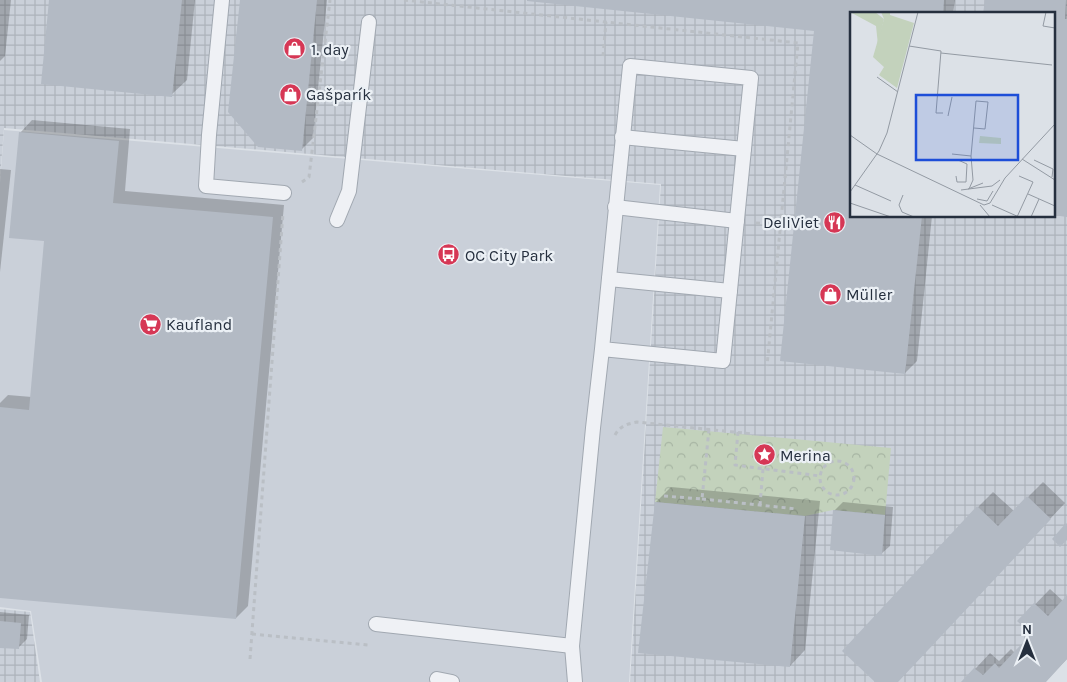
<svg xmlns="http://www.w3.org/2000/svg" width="1067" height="682" viewBox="0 0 1067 682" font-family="Karla,sans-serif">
<defs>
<pattern id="industrial-grid" width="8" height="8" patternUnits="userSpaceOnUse" patternTransform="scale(1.25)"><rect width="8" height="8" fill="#cad0d9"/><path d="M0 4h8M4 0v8" fill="none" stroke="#adb3bb"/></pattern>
<pattern id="forest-crowns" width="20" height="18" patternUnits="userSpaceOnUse" patternTransform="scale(1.25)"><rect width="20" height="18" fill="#c3d2bc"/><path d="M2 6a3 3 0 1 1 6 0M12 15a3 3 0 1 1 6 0" fill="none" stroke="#a7b5a3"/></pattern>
</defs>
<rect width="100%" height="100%" fill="#dce1e7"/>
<!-- built -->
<polygon fill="#cad0d9" points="4,130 660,185 629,682 42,682 31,611 0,607 0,183"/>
<!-- industrial -->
<g fill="url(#industrial-grid)" fill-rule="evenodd">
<path d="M0,0H1067V623L1011,682H630L661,184L4,128L0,178ZM851,14H1053V216H851Z"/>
<polygon points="0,609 30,612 40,682 0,682"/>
</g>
<!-- forest -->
<polygon fill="url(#forest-crowns)" points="663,427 891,448 885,515 833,510 805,516 655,502"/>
<!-- shadow -->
<g fill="#0003">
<polygon points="0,0 11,0 5,56 0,61"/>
<polygon points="51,0 195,0 187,80 171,95"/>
<polygon points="241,0 327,0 313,138 301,150"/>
<polygon points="527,0 955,0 953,14 851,14 851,216 932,216 917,361 905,373 781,360 816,30"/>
<polygon points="986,0 1067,0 1067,215 1053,14"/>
<polygon points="32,120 130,129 125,191 284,205 248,606 236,618 0,597 0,403 8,395 32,397 46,240 20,133"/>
<polygon points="0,169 11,170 0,272"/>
<polygon points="1043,482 1065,503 897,682 876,682 978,507 993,492 1014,511"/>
<polygon points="671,487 820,501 805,650 790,666 656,502"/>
<polygon points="843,502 893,507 890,546 881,554 834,511"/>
<polygon points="1050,589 1063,601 1067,597 1067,659 1045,682 963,682 990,653 999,661 1011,649 1015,653 1033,634 1019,621"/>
<polygon points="0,612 29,615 27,639 18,648 0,646"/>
</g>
<!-- building -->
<g fill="#b3bac4">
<polygon points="49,0 182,0 172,97 41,84"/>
<polygon points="240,0 317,0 302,151 258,147 228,112"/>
<polygon points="527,0 944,0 943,14 851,14 851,216 922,216 905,374 780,361 814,31 527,1"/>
<polygon points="985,0 1066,0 1065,19 1067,19 1067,217 1053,215 1053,14 983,14"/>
<polygon points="19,132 119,141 113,203 273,217 236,619 0,598 0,407 29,410 44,241 9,238"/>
<polygon points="1027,496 1051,519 898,682 875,682 842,651 977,506 998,526"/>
<polygon points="655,502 805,516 790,667 638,653"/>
<polygon points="833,510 885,515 882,556 830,550"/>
<polygon points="1066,523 1067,524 1067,540 1060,547 1052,539"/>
<polygon points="1067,595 1067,659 1046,682 961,682 974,668 983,675 995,663 999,668 1031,634 1017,621 1034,603 1048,616"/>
<polygon points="0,621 21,623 19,649 0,648"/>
</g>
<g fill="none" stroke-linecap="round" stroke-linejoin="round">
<defs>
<g id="lane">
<polyline points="222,0 209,135 206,186 284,193"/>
<polyline points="622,137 744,149"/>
<polyline points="615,207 737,221"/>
<polyline points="337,220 349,191 369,22"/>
<polyline points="609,279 730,291"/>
<polyline points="376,624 572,646"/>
<polyline points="437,679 452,682"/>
<polyline points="575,682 572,646 593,428 602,349 630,66 751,78 723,361 602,349"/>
</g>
</defs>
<!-- lane casing -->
<use href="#lane" stroke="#a1a8b1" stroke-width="16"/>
<!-- path -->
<g stroke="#babfc5" stroke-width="3" stroke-dasharray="4 4" stroke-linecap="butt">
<polyline points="404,0 798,43 767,366"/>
<polyline points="603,56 606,22"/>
<polyline points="302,182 309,177 330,0"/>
<polyline points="756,223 781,225"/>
<polyline points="738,432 735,465 820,476"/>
<path d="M615,435C620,426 627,424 637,422L753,434"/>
<circle cx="837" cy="478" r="17"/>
<polyline points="664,496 702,499 709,429"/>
<polyline points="702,499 797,509"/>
<polyline points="760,505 763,469"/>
<polyline points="252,634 368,645"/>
<polyline points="250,659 283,213"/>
</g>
<!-- lane -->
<use href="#lane" stroke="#eff1f5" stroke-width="14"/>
</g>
<!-- icons -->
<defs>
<symbol id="shop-disc" viewBox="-11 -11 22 22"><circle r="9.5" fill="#d63755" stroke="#ebf0f5"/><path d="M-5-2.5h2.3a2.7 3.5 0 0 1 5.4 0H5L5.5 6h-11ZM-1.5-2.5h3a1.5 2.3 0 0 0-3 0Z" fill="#fff"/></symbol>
<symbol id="restaurant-disc" viewBox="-11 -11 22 22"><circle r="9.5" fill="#d63755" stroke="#ebf0f5"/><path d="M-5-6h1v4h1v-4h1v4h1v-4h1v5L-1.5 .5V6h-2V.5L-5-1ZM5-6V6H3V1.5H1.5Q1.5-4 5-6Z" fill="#fff"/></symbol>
<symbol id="bus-disc" viewBox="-11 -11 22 22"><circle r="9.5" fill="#d63755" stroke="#ebf0f5"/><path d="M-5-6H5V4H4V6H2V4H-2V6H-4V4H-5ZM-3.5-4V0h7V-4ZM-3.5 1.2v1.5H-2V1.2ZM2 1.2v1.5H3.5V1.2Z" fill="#fff"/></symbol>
<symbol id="supermarket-disc" viewBox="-11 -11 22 22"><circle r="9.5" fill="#d63755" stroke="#ebf0f5"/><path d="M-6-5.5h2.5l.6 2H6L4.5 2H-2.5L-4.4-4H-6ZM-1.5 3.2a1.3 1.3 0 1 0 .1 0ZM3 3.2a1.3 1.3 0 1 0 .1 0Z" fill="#fff"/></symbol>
<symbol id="sight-disc" viewBox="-11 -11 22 22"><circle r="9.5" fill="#d63755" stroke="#ebf0f5"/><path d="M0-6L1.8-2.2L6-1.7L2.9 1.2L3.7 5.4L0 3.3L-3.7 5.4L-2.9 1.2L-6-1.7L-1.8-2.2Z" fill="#fff"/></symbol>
</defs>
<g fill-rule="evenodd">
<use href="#shop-disc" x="282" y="36" width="25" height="25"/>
<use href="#shop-disc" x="278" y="82" width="25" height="25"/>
<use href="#restaurant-disc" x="822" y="210" width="25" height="25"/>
<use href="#bus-disc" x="436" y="242" width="25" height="25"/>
<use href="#shop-disc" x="818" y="282" width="25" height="25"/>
<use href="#supermarket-disc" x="138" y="312" width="25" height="25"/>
<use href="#sight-disc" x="752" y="442" width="25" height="25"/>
</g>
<g text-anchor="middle" stroke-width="4.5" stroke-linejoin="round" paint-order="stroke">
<!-- poi labels -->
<g font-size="16" fill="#252f3e" stroke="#ebf0f5" text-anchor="start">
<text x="311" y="55">1. day</text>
<text x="306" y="100">Gašparík</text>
<text x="819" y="228" text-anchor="end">DeliViet</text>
<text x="465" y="261">OC City Park</text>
<text x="846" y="300">Müller</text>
<text x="166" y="330">Kaufland</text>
<text x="780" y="461">Merina</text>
</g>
</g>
<!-- overview -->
<g transform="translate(850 12)">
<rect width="205" height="205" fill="#dce1e7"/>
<path d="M31,0H40V3L64,11L47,76L29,63L34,55L23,45L34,7Z" fill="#c3d2bc"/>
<path d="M0,0H25L34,7L28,33L26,14ZM130,124L151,126V132L129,131Z" fill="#c3d2bc"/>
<path fill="none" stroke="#939aa3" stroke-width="1" d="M196,0L193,14L205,16M59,34L91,39L86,101H93M91,41L202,53M27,65L48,80M98,104L102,85M0,123L27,142L134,193L140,191L155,166L205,112M102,142L121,144M172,147L205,168M184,148L203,157L202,165M106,164L107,170H116L117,152L108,148M5,173L41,189M118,177L133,171M119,177L123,168L121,144L126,89L138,90L135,117L124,116M111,178L142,174L150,168M0,180L29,139L37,121L68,0M178,182L205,194M53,183L49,193L52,200L64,205M127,187L137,189L143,179M0,191L41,205M130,193L140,205M142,193L169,205M167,205L183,170L169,164M181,205L189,187"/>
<path fill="#1d4ed8" fill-opacity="0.15" stroke="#1d4ed8" stroke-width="2.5" d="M66,83H168V148H66Z"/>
<rect width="205" height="205" fill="none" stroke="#252f3e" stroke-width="2.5"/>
</g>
<!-- north arrow -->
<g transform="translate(1027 642)" stroke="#ebf0f5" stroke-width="4" paint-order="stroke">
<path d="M0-4L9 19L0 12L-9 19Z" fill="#252f3e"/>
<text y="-8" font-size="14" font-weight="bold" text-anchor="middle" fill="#252f3e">N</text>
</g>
</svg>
